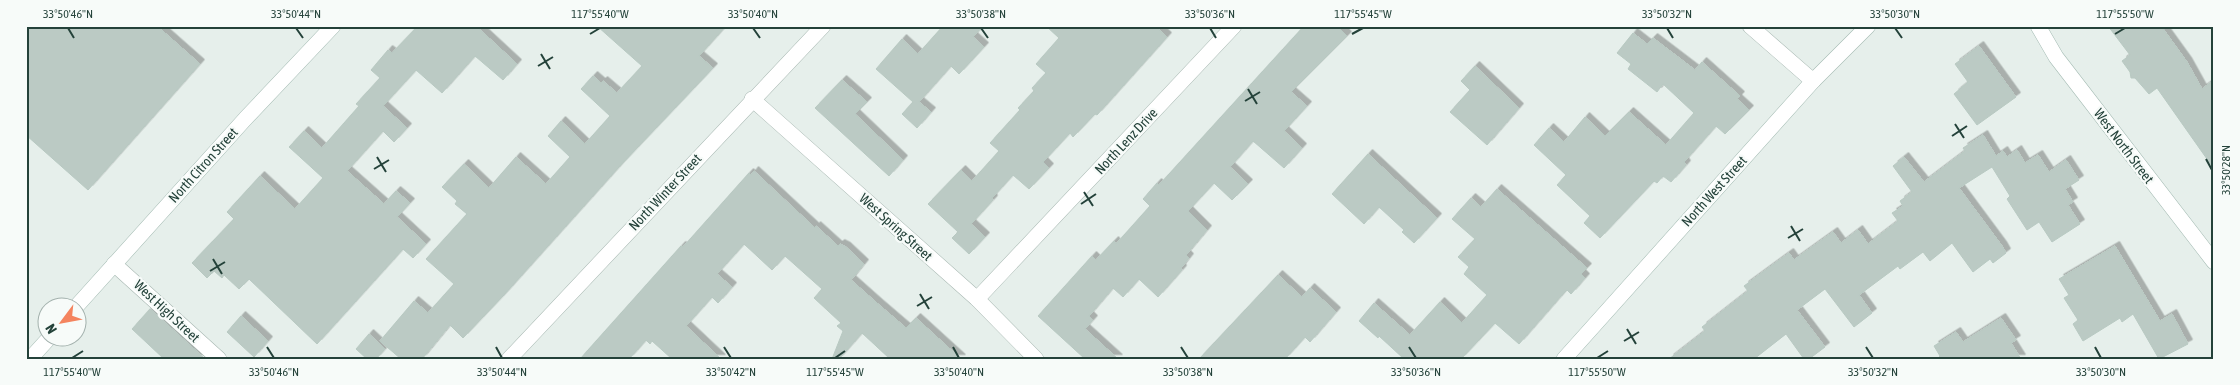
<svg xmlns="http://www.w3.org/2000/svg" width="2240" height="385" viewBox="0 0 2240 385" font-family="'Asap Condensed',sans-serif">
<defs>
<filter id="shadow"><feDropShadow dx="4.5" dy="-4.5" stdDeviation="0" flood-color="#0004"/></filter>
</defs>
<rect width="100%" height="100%" fill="#e6efeb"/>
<!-- building -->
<g fill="#bbcac4" stroke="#b8c9c2" filter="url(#shadow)">
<polygon points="26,26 157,26 200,64 88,190 26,135"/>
<polygon points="418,26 476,26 517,64 503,80 475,56 442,93 416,70 383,106 407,128 394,142 383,131 347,171 384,204 396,191 410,203 397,217 426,244 413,258 403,249 317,344 249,279 239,289 224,275 222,278 214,271 207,278 192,263 234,219 227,212 260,176 295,209 323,178 289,147 304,131 322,148 359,106 356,104 380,78 371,70 388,50 392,53"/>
<polygon points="597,26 726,26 699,56 713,68 619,167 503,296 463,338 450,325 422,359 401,359 380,341 414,301 428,313 454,284 426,259 467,214 455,204 457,201 442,187 464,164 489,188 516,157 546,184 570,157 548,136 561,121 585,144 610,116 581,89 593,76 601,83 603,81 617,93 642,66"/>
<polygon points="943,26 983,26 973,37 984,47 959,74 951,66 919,102 931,112 917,128 902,114 913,102 876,69 902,39 918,54"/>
<polygon points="1046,26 1155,26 1167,37 1097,115 1095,114 1073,137 1070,133 1043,162 1049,168 1029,189 1013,175 992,198 993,200 971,224 985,237 969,254 952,238 958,232 928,204 961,170 972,181 999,151 990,143 1020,110 1018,108 1034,91 1032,88 1046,73 1036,64 1059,38"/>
<polygon points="1304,26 1337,26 1347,36 1291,92 1307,106 1284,131 1302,148 1284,168 1253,141 1230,167 1248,184 1232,200 1214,183 1188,211 1207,230 1186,255 1189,258 1181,268 1182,270 1158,297 1139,279 1123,297 1113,288 1089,316 1093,320 1085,329 1118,359 1085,359 1038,316 1092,256 1096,260 1114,241 1116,244 1150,206 1143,199 1157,183 1159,185"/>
<polygon points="2108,26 2161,26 2187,62 2202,89 2214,80 2214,169 2157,88 2149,94 2135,78 2131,78 2130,72 2122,61 2130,55"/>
<polygon points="1633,33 1647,44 1653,38 1695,70 1702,62 1740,96 1737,99 1749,110 1725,134 1716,126 1684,162 1686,165 1671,182 1663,176 1657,183 1654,181 1600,238 1584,223 1590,216 1557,185 1566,175 1534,145 1549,128 1564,142 1585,117 1605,136 1629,112 1666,145 1694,113 1663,84 1657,92 1628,69 1631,64 1617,53"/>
<polygon points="1979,46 2016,97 1977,125 1954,94 1968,82 1955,64"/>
<polygon points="1475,66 1519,108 1487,145 1450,112 1470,90 1461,81"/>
<polygon points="842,80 867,102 855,114 903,160 889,176 815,108"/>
<polygon points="1983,135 1996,156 2003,151 2007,157 2017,150 2025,163 2038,155 2049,172 2066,160 2079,180 2065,189 2073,202 2068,205 2080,224 2052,242 2039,222 2027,230 2007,199 2010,196 1992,167 1959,188 2002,246 2006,253 1993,263 1990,259 1973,272 1952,243 1930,261 1923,252 1900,269 1898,266 1859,295 1872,313 1854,327 1825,289 1797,310 1825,347 1809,359 1804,359 1786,334 1754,359 1669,359 1705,331 1702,327 1748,291 1744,286 1789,253 1794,260 1833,232 1841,243 1858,230 1868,244 1898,221 1892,213 1903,206 1900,201 1912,192 1893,166 1904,157 1924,182 1965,151 1963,148"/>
<polygon points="1368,154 1437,218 1414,243 1402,232 1404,230 1379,207 1364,224 1332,194"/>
<polygon points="754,171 815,228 816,226 838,246 840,244 846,247 864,264 851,280 878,304 906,328 916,318 961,359 890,359 862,333 839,359 832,359 843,331 837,326 841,323 814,298 822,289 785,256 772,270 744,244 717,274 732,287 718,303 712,297 686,326 721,359 672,359 652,341 650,344 646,340 629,359 580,359 681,246 683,247 749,173 751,175"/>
<polygon points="1497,189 1587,268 1581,274 1585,278 1571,294 1567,290 1561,296 1519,344 1495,323 1461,359 1404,359 1379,336 1378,338 1359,321 1374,303 1410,335 1440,302 1462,323 1487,295 1464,274 1469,267 1458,257 1475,239 1452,219 1471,198 1481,207"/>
<polygon points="2115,246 2160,321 2172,314 2188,344 2159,359 2133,314 2122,322 2120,318 2083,341 2073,324 2078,320 2064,298 2069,295 2059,279"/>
<polygon points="1278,275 1302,297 1310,288 1336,312 1310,342 1305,337 1285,359 1199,359"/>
<polygon points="150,309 205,359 164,359 132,329"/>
<polygon points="241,316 268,341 254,357 227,332"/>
<polygon points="2001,318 2016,340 2011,343 2021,359 1937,359 1940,356 1934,346 1956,332 1963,342"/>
<polygon points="369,334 385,349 376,359 367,359 356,349"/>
</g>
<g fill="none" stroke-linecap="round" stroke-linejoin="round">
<defs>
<g id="street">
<polyline points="1750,26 1813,81"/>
<polyline points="752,99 977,299 1036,359"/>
<polyline points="114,264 219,359"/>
<polyline points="977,299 1234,26"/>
<polyline points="509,359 823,26"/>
</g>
<g id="secondary">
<polyline points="2038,26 2056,57 2214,262"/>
<polyline points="75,308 245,119 333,26"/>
<polyline points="30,359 49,338"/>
<polyline points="1564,359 1813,81 1868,26"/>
</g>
</defs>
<!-- street casing -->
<use href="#street" stroke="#a8b8b2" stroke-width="16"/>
<!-- secondary casing -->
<use href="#secondary" stroke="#a4bbb3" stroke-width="16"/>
<!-- street -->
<use href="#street" stroke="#fff" stroke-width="15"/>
<!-- secondary -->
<use href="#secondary" stroke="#fff" stroke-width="15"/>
</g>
<!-- ticks -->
<path fill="none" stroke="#24423a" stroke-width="2" d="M68,28L74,38M296,28L303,38M753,28L760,38M981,28L988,38M1210,28L1216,38M1667,28L1673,38M1895,28L1902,38M590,34L600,28M1352,34L1363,28M2115,34L2125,28M541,54L550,69M538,66L553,57M1248,89L1257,104M1245,101L1260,92M1955,124L1964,138M1952,136L1967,126M377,157L386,172M2206,159L2212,170M374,169L389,160M1084,192L1093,206M1081,204L1096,194M1791,226L1800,241M1788,238L1803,229M213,259L222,274M210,271L225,262M920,294L929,309M917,306L932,297M1627,329L1636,344M1624,341L1639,332M267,347L274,358M496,347L502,358M724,347L731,358M953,347L959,358M1181,347L1188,358M1409,347L1416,358M1866,347L1873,358M2095,347L2101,358M72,358L83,351M835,358L845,351M1597,358L1608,351"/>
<g text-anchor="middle" stroke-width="4.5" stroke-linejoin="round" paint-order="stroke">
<!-- street labels -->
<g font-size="14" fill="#24423a" stroke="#f7fbf9">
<text transform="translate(1126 141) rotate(-47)" y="5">North Lenz Drive</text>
<text transform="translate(2124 146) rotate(53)" y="5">West North Street</text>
<text transform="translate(203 165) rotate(-48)" y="5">North Citron Street</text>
<text transform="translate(1714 191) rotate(-48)" y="5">North West Street</text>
<text transform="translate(665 192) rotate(-47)" y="5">North Winter Street</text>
<text transform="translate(896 227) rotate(42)" y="5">West Spring Street</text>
<text transform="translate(167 311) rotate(43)" y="5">West High Street</text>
</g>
</g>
<!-- border -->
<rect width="2240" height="385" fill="none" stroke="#f7fbf9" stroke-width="55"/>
<!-- north arrow -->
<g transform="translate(62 322) rotate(238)"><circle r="24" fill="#f7fbf9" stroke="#a3b1ad"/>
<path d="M0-4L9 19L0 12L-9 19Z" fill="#f4845f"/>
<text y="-8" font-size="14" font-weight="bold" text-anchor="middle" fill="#24423a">N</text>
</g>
<rect x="28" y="28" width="2184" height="330" fill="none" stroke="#24423a" stroke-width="2"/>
<g font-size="12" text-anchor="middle" fill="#24423a">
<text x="68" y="18">33°50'46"N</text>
<text x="296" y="18">33°50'44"N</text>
<text x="600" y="18">117°55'40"W</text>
<text x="753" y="18">33°50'40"N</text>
<text x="981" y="18">33°50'38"N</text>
<text x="1210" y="18">33°50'36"N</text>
<text x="1363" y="18">117°55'45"W</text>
<text x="1667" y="18">33°50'32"N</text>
<text x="1895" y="18">33°50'30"N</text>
<text x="2125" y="18">117°55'50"W</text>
<text transform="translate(2226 170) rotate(-90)" y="4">33°50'28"N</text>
<text x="72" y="376">117°55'40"W</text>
<text x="274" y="376">33°50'46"N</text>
<text x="502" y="376">33°50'44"N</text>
<text x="731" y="376">33°50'42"N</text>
<text x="835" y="376">117°55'45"W</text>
<text x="959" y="376">33°50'40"N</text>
<text x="1188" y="376">33°50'38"N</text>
<text x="1416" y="376">33°50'36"N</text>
<text x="1597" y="376">117°55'50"W</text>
<text x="1873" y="376">33°50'32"N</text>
<text x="2101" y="376">33°50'30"N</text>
</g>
</svg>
